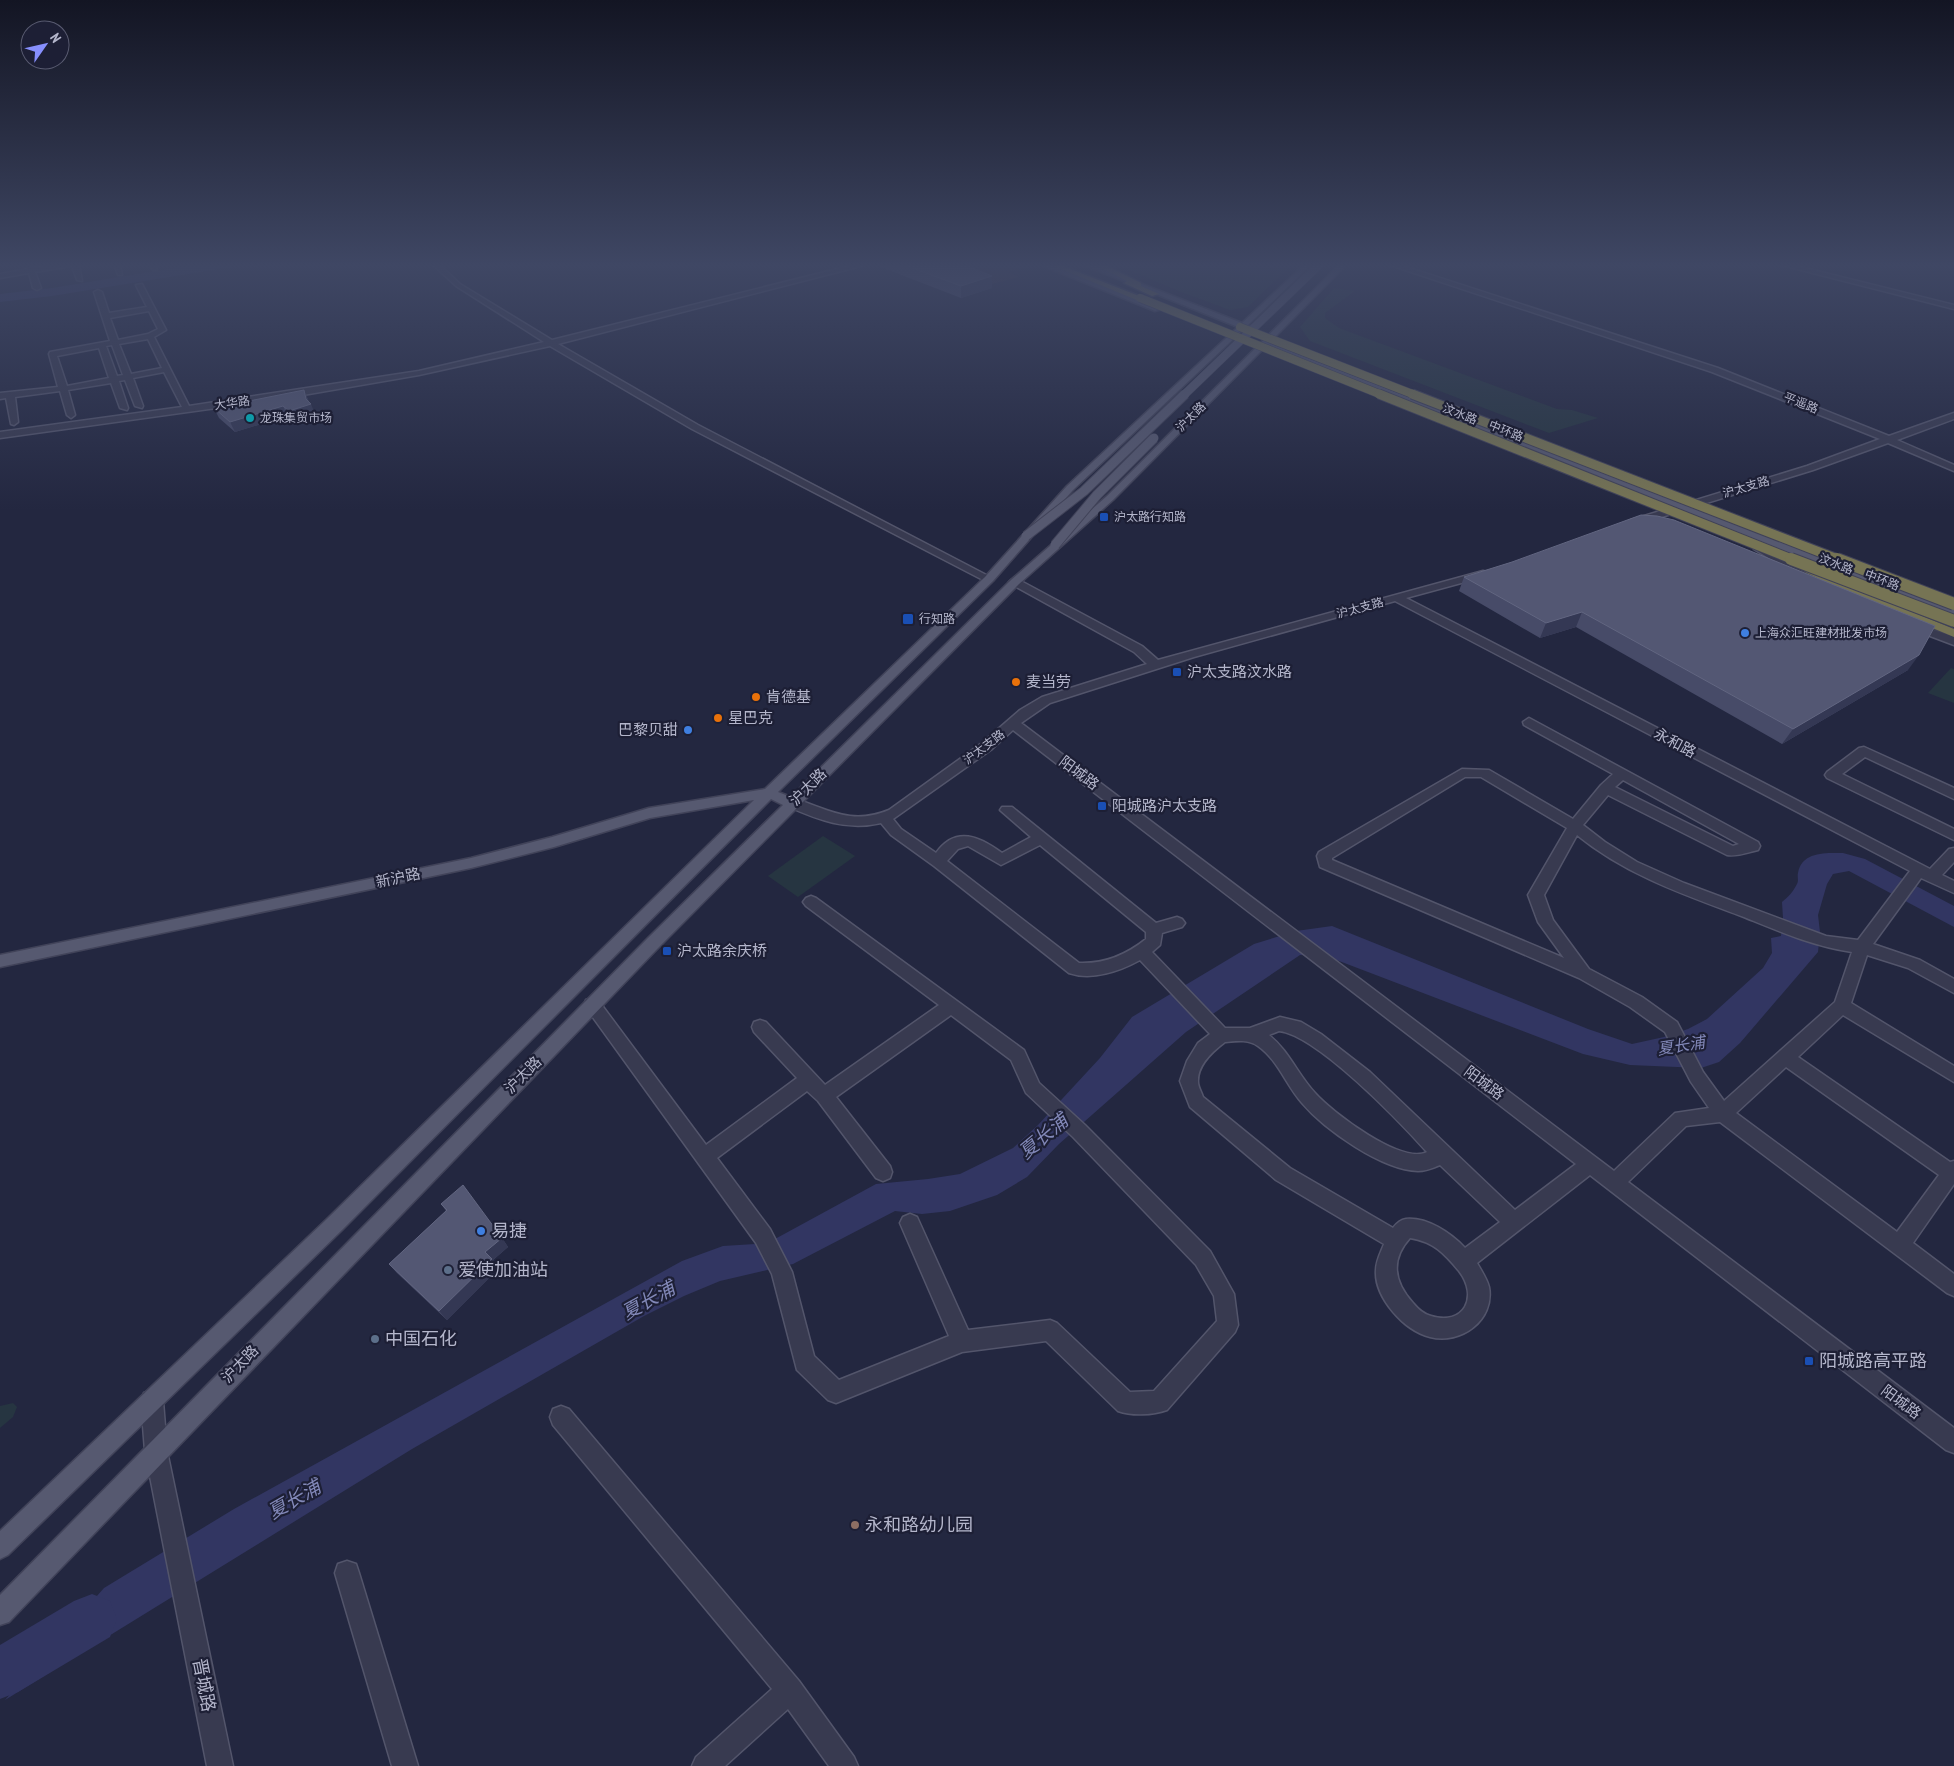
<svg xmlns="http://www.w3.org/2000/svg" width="1954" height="1766" viewBox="0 0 1954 1766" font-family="'PT Sans Narrow','Noto Sans SC',sans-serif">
<rect width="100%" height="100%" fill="#232740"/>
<!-- medical -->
<polygon fill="#373041" points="971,263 1026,263 1032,266 1008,272 1019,277 988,285 950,269"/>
<!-- green -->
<g fill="#263541">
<polygon points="1113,263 1293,263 1248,307 1230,310 1181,292"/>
<polygon points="1334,288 1355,291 1325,313 1325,318 1339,328 1557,409 1572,410 1598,418 1549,433 1310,341 1300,327"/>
<polygon points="1951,668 1954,669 1954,703 1928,693"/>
<polygon points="823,836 855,856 798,897 768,876"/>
<polygon points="13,1403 17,1407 13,1417 0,1428 0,1406"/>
</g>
<!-- water -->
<path fill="#323662" d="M1843,853L1865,859L1954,906V927L1849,871L1833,874L1827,884L1818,915L1820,932L1818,952L1740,1043L1719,1062L1701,1068L1630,1065L1583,1054L1326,956L1300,955L1186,1032L1059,1144L1027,1177L997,1195L950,1211L922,1214L895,1211L793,1264L720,1281L684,1296L644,1316L412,1449L5,1700L104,1588L234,1509L682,1261L723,1246L755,1244L775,1239L876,1184L928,1179L960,1174L1013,1148L1038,1125L1100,1058L1132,1017L1254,944L1296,931L1332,926L1588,1029L1632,1044L1664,1037L1688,1029L1707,1019L1763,968L1772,953L1771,938L1781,936L1783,918L1782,902C1788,897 1793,892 1797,884C1799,880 1797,877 1798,873C1802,851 1826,853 1843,853Z"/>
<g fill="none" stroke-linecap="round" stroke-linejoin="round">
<!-- river -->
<g fill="#323662" fill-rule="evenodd">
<polygon points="205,263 238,263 231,267 52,296 0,302 0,294 52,288"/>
<polygon points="92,1594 110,1601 117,1619 110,1637 18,1692 0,1699 0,1645 74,1601"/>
</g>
<defs>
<g id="minor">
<polygon points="65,263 81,263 79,265 82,281 77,280 72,266 35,272 41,288 37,290 33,288 29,273 0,278 0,274 28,269 27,266 30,264 34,268"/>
<polygon points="114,263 120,263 122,275 118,275"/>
<polygon points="149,263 155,263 157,270 153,270"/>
<path d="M431,263H438L460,284L552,340L861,263H873L558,344L698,425L994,579L989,582L985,581L692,429L550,346L419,375L274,400L0,438V432L182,407L164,372L133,378L143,406L142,408L135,406L125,380L119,381L128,408L127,410L120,408L111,383L68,390L75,415L71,418L67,415L60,391L15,397L18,422L14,425L11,424L6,398L0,399V393L58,387L49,354L50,352L110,341L94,292L98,290L102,292L109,313L147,307L136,285L142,284L166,330L154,337L189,406L419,371L544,342L456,286ZM149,311L158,329L148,334L118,340L110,318ZM148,339L162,368L131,374L119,344ZM112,345L123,375L117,376L106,346ZM99,348L109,378L67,386L57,356Z"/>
<polygon points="1384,263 1394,263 1718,368 1889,436 1954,413 1954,419 1897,440 1954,465 1954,471 1888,443 1813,470 1639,524 1631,524 1631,520 1807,466 1880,439 1712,372"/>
<polygon points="1773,263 1785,263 1954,305 1954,309"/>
<polygon points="1758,544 1762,545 1813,578 1808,581 1804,580 1754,549 1753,547 1754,545"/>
<path d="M1483,571L1487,572L1488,574L1487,576L1406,598L1930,869L1949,849L1954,848V862L1942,875L1954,881V893L1921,878L1873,944L1920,960L1954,979V993L1908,968L1867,955L1851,1003L1954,1066V1082L1843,1015L1798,1057L1950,1162L1954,1161V1184L1913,1243L1954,1274V1296L1947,1293L1720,1122L1686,1126L1628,1182L1954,1428V1453L1946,1450L1590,1175L1477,1263C1481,1270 1487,1279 1489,1287C1495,1320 1461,1345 1430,1337C1404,1331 1374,1297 1376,1270C1376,1261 1381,1252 1384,1244L1276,1180L1190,1107L1180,1081L1187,1061L1198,1043L1210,1034L1140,960C1120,971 1092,981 1069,973L934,866L891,835L881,823C847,831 818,820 787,806L785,803L787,800L792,798C829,809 850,826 889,810L982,743L1020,710L1042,697L1147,664L1134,652L1011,584L1009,582L1011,580H1019L1142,646L1158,660ZM1395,601L1910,871L1858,940L1826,936L1684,883L1637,862L1605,842L1583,825L1608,795L1727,855C1736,857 1749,852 1758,850L1760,846L1758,842L1529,718L1523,722L1524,725L1613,774L1601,785L1573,819L1489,770L1462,769L1319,852L1317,856L1320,867L1579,978L1630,1007L1665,1032L1691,1082L1709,1108L1675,1113L1614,1171L1021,723L1050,703L1194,657ZM1013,730L1576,1164L1515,1210L1370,1072L1321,1034L1301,1022L1280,1017L1250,1028H1225L1152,952L1160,945L1162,933L1182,927L1185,923L1182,919L1177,917L1156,923L1012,807H1002L1000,810L1031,837L1002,853C980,837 956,825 936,853L901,829L893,819L992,749ZM1465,777H1481L1567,828L1528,895L1538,922L1564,958L1332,860V858ZM1623,780L1739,844L1733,846L1615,787ZM1577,835C1626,875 1685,895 1744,917C1781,932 1813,946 1852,952L1835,1002L1724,1101L1703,1072L1677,1022L1642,997L1589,969L1553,920L1544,895ZM1040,845L1146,932V939C1126,955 1105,964 1079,963L947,861L958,849L968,846L1001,865ZM1279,1031C1317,1035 1400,1122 1427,1152C1401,1165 1332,1112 1315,1093C1298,1075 1289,1051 1269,1035ZM1225,1042C1236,1041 1248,1039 1258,1046C1278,1060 1286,1085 1302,1103C1325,1130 1382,1170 1418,1171C1425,1171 1433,1168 1440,1165L1500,1222L1465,1248C1451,1233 1427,1217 1406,1219C1400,1220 1396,1224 1393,1228L1290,1168L1203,1097C1202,1093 1198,1087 1198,1082C1197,1065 1213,1051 1225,1042ZM1786,1067L1939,1175L1897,1232L1736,1113ZM1410,1238C1434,1242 1444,1253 1459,1271C1479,1297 1464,1326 1431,1316C1423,1314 1418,1309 1413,1303C1394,1282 1390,1260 1410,1238Z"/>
<polygon points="1913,623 1954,637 1954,645 1909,628 1907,626 1909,624"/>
<polygon points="1864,747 1954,788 1954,799 1865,757 1842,774 1954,829 1954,840 1827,778 1825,775 1827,772 1859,748"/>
<path d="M811,896L816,898L1024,1050L1039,1083L1085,1125L1210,1251L1234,1294L1238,1325L1235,1332L1167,1410C1153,1415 1132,1416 1118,1411L1046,1341L962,1352L836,1403L828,1400L797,1370L772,1274L756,1243L584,1005L586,1000L592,998L598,1000L706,1145L797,1078L754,1032L752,1027L754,1022L760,1020L766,1022L825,1085L939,1005L806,906L803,902L806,898ZM951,1015L1011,1060L1026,1093L1073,1137L1196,1265L1214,1296L1217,1321L1154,1391L1130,1392L1057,1323L1050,1320L968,1330L917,1217L910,1214L903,1217L900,1223L949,1336L839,1380L814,1356L792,1272L770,1229L717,1158L807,1091L818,1101L876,1178L883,1181L890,1178L892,1172L890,1166L836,1097Z"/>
<polygon points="152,1390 160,1393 163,1401 167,1451 233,1766 207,1766 145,1451 141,1401 144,1393"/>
<polygon points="561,1406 569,1409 799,1681 854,1757 858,1766 829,1766 788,1709 725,1766 692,1766 696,1757 772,1689 553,1425 550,1417 553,1409"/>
<polygon points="347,1561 356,1564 359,1573 418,1766 392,1766 335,1573 338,1564"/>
</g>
<g id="major">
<polygon points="1036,263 1045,263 1162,309 1155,311"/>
<polygon points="1079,263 1088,263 1242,323 1306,263 1313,263 1248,325 1254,327 1254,331 1244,329 1073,490 993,581 778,792 791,797 1011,580 1107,496 1341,263 1348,263 1269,343 1954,609 1954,616 1675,509 1265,347 1113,500 1019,584 660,946 9,1622 0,1625 0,1595 648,938 783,805 771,799 342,1230 8,1555 0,1559 0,1531 328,1218 754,800 650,818 554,847 471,868 0,967 0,955 471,858 552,837 649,808 765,789 985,577 1067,486 1238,327"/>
</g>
<g id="highway">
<polygon points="1046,263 1055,263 1144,298 1137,300"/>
<polygon points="1092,263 1101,263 1141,283 1141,286 1159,294 1152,296 1126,284 1124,283 1127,281"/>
<polygon points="1809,567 1849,586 1954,629 1954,637 1841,590 1805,572 1804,570"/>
</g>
</defs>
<!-- minor casing -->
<use href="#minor" stroke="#53556b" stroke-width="3"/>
<!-- major casing -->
<use href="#major" stroke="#414359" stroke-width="3"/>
<!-- highway casing -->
<use href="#highway" stroke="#404258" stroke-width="3"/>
<!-- minor -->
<use href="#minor" fill="#383a50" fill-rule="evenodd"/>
<!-- major -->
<use href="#major" fill="#565970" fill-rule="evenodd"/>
<!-- highway -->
<use href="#highway" fill="#767454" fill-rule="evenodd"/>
<defs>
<polyline id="major-bridge-far1" points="1184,395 1321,263"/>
<g id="major-bridge">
<polyline points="1026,536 1084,491 1185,394"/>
<polyline points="1055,545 1097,495 1154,438"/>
</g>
<g id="highway-bridge-far2">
<polyline points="1140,298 1382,395"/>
<polyline points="1240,327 1415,395"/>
</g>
<g id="highway-bridge-far1">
<polyline points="1379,394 1794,560"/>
<polyline points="1412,394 1840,560"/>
</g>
<g id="highway-bridge">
<polyline points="1791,559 1954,621"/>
<polyline points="1837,559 1954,604"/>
</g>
</defs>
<!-- major-bridge-far1 casing -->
<use href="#major-bridge-far1" stroke="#414359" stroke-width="9" stroke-linecap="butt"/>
<!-- major-bridge casing -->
<use href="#major-bridge" stroke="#414359" stroke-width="11" stroke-linecap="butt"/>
<!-- highway-bridge-far2 casing -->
<use href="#highway-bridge-far2" stroke="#404258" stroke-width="9" stroke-linecap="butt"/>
<!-- highway-bridge-far1 casing -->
<use href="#highway-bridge-far1" stroke="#404258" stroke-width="11" stroke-linecap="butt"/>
<!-- highway-bridge casing -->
<use href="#highway-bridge" stroke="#404258" stroke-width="14" stroke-linecap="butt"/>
<!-- major-bridge-far1 -->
<use href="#major-bridge-far1" stroke="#565970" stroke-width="8"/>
<!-- major-bridge -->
<use href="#major-bridge" stroke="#565970" stroke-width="9"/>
<!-- highway-bridge-far2 -->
<use href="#highway-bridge-far2" stroke="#767454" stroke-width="8"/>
<!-- highway-bridge-far1 -->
<use href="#highway-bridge-far1" stroke="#767454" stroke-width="9"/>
<!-- highway-bridge -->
<use href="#highway-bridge" stroke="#767454" stroke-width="12"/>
</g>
<!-- wall -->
<g fill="#474b68">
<polygon points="877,263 960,263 992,276 992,288 961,298 878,266"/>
<polygon points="304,390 309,402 315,414 293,421 287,416 235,432 219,418 214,408"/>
<polygon points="1464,577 1908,670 1782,744 1576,627 1540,638 1459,591"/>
<polygon points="441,1204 502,1238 508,1247 493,1260 499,1268 447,1320 397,1273 389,1264 446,1211"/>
</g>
<!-- shaded-wall -->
<g fill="#343854">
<polygon points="992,276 992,288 961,298 961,286"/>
<polygon points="304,390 308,400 309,405 311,404 315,414 293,421 289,411 306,399"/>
<polygon points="283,406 287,416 235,432 230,422"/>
<polygon points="1582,612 1576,627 1540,638 1546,623"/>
<polygon points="1919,655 1908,670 1782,744 1793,729"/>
<polygon points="502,1238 508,1247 493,1260 499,1268 447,1320 439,1311 485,1252"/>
</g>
<!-- building -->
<g fill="#535773" stroke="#626681">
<polygon points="899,263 960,263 992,276 961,286"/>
<polygon points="304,390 306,399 311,404 289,411 283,406 230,422 214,408"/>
<polygon points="1641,515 1657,516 1674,520 1935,626 1919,655 1793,729 1582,612 1546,623 1464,577 1512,562"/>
<polygon points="463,1185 502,1238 485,1252 492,1259 439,1311 389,1264 447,1210 441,1204"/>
</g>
<!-- sky -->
<linearGradient id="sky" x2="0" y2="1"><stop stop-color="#131523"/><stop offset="0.52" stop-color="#3f4764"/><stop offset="1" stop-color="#3f4764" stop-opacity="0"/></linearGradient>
<rect width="1954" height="510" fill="url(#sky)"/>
<!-- markers -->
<circle fill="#0f9aa8" stroke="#1d1f35" stroke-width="2" cx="250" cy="418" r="5"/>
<g fill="#1a4fb4" stroke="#1d1f35" stroke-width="2">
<rect x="1099" y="512" width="10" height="10" rx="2.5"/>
<rect x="902" y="613" width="12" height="12" rx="2.5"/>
<rect x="1172" y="667" width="10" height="10" rx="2.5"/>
<rect x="1097" y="801" width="10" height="10" rx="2.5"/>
<rect x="662" y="946" width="10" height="10" rx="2.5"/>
<rect x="1804" y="1356" width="10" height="10" rx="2.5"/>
</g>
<g fill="#3f7fe0" stroke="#1d1f35" stroke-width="2">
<circle cx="1745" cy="633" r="5"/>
<circle cx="688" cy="730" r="5"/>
<circle cx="481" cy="1231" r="5"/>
</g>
<g fill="#e8710a" stroke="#1d1f35" stroke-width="2">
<circle cx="1016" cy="682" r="5"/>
<circle cx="756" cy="697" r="5"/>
<circle cx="718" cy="718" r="5"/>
</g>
<g fill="#5c6f8a" stroke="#1d1f35" stroke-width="2">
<circle cx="448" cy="1270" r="5"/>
<circle cx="375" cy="1339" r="5"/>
</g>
<circle fill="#8d6e63" stroke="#1d1f35" stroke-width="2" cx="855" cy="1525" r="5"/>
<g text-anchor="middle" stroke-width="4.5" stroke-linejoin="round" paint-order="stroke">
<!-- far-street labels -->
<g font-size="12" fill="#b4b6cb" stroke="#1d1f35">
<text transform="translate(232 403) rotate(-8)" y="4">大华路</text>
<text transform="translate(1801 403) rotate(22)" y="4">平遥路</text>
<text transform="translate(1460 414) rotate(22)" y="4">汶水路</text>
<text transform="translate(1191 417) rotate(-45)" y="4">沪太路</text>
<text transform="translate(1506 431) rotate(22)" y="4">中环路</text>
<text transform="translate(1746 487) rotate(-16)" y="4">沪太支路</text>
<text transform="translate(1836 564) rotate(22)" y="4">汶水路</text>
<text transform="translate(1882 580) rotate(21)" y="4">中环路</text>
<text transform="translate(1360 608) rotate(-15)" y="4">沪太支路</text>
<text transform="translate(984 747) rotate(-37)" y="4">沪太支路</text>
</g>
<!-- far-poi labels -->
<g font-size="12" fill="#b4b6cb" stroke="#1d1f35" text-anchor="start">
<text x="260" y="422">龙珠集贸市场</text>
<text x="1114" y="521">沪太路行知路</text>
<text x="919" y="623">行知路</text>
<text x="1755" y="637">上海众汇旺建材批发市场</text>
</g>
<!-- poi labels -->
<g font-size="15" fill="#b4b6cb" stroke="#1d1f35" text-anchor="start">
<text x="1187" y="677">沪太支路汶水路</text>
<text x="1026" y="687">麦当劳</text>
<text x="766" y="702">肯德基</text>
<text x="728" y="723">星巴克</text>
<text x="678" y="735" text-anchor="end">巴黎贝甜</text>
<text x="1112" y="811">阳城路沪太支路</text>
<text x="677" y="956">沪太路余庆桥</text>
</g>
<!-- street labels -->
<g font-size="15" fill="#b4b6cb" stroke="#1d1f35">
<text transform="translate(1675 743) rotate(28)" y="5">永和路</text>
<text transform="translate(1079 773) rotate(37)" y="5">阳城路</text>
<text transform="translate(808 787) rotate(-45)" y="5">沪太路</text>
<text transform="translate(398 878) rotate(-12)" y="5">新沪路</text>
<text transform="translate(523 1075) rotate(-45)" y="5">沪太路</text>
<text transform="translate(1484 1083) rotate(37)" y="5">阳城路</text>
<text transform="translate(240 1364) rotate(-46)" y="5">沪太路</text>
<text transform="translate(1901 1402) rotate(37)" y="5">阳城路</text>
</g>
<!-- water labels -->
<g font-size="16" font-style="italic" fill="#8288b8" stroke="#1d1f35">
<text transform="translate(1681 1045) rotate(-9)" y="6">夏长浦</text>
</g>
<!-- near-poi labels -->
<g font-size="18" fill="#b4b6cb" stroke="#1d1f35" text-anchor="start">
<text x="491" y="1237">易捷</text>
<text x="458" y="1276">爱使加油站</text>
<text x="385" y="1345">中国石化</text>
<text x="1819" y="1367">阳城路高平路</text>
<text x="865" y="1531">永和路幼儿园</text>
</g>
<!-- near-street labels -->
<g font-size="18" fill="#b4b6cb" stroke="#1d1f35">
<text transform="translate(204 1685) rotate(79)" y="6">晋城路</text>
</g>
<!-- near-water labels -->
<g font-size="19" font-style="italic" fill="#8288b8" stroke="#1d1f35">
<text transform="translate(1043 1136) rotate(-40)" y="7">夏长浦</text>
<text transform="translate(648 1300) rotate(-29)" y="7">夏长浦</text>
<text transform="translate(294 1499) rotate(-30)" y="7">夏长浦</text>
</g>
</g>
<!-- north arrow -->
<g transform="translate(45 45) rotate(56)"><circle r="24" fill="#1d1f35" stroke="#595b71"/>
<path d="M0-4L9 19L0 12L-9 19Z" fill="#878ffd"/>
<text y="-8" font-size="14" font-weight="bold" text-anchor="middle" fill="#b4b6cb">N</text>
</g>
</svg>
